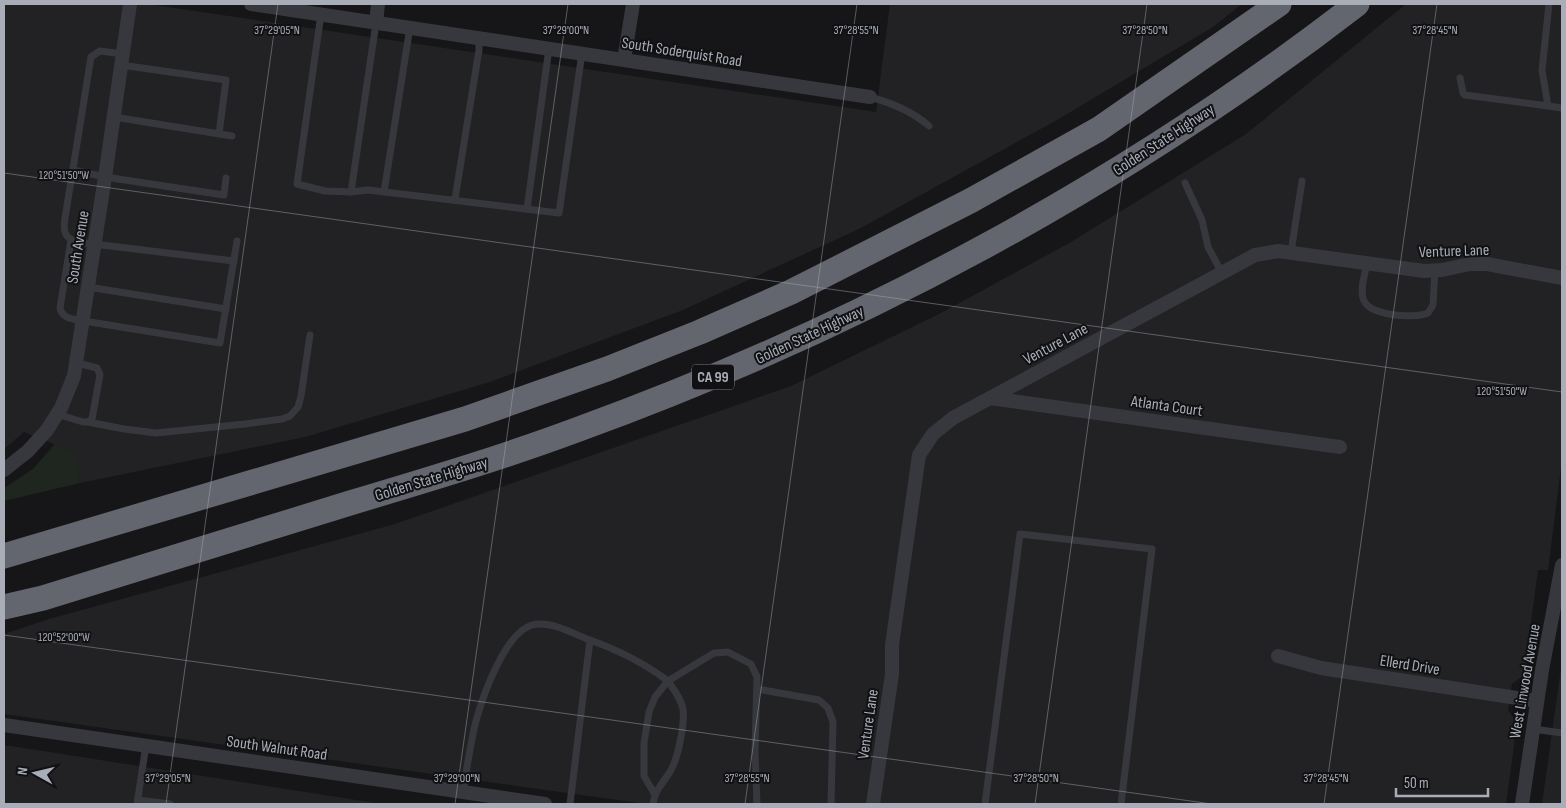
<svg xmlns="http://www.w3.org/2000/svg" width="1566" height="808" viewBox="0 0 1566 808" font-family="'Sofia Sans Condensed',sans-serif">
<rect width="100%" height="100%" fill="#161618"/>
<!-- built -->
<g fill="#222225">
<polygon points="4,4 148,4 876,112 890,4 1242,4 1213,27 1057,120 861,228 683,310 490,382 305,437 80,483 74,452 24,432 4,449"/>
<polygon points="1406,4 1562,4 1562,460 1548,570 1538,570 1524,675 1512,684 1508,710 1517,723 1506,804 646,804 4,714 4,634 49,619 395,524 791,386 941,313 1071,242 1246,134"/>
<polygon points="1562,661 1562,804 1542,804"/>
<polygon points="4,746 11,746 382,804 4,804"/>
</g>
<!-- green -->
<polygon fill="#1e261f" points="55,444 75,452 80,483 4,501 4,488 33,469"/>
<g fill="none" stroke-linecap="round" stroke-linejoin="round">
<!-- service -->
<g stroke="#37383d" stroke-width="7">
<polyline points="1549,4 1542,70 1548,106 1562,108"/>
<polyline points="321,14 297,184 325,191 351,192 376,23"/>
<path d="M123,54L100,51L91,57L65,218C63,231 64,238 77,242L234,261"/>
<polyline points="121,65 226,80 219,134"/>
<polyline points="1460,78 1463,93 1465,95 1548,106"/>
<path d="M870,97C892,103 912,111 929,126"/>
<polyline points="114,117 232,136"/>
<polyline points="73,170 105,177 224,195 226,178"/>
<polyline points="1185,183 1202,220 1208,247 1222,273"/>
<polyline points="351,192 368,190 559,213 582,53"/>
<polyline points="384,192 410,27"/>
<polyline points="455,199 479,50 479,38"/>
<polyline points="527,209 549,48"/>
<path d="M71,240L60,308C62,319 74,319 84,321L220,343L237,241"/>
<polyline points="1291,252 1302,181"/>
<path d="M1367,263C1365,274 1360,288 1363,298C1367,316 1414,319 1428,313L1433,305L1435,270"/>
<polyline points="88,287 226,309"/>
<polyline points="57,414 83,422 88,422 92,419 100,375 97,368 77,363"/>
<polyline points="88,422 124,429 156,433 245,424 282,419 290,416 298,407 301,396 310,335"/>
<polyline points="757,689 819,700 828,708 833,722 831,804"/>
<polyline points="1533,729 1562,733"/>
<path d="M463,792C467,769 470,744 476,721C483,695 505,633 532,625C549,620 572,633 587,639C616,649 644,663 668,681L714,653L728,652L751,664L757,677L755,752L757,804"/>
<polyline points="138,800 170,804"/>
<polyline points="137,804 146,745"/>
<polyline points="570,804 590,640"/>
<path d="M653,804C655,789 663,784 671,770C678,758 685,723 683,709C681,698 674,690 668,681L655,697L649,712L644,743V776L654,793"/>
<polyline points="985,804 1020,534 1152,549 1121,804"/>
</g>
<!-- minor -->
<g stroke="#37383d" stroke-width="14">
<polyline points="251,4 870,97"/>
<polyline points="376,23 378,4"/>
<polyline points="624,60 633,4"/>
<polyline points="990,398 1340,447"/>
<polyline points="4,470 28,451 47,430 61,408 74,376 105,177 130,4"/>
<polyline points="1278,656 1321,668 1537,701"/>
<polyline points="4,725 545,804"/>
<polyline points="873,804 892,674 892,645 919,455 933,434 953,418 1255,255 1278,251 1424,271 1442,270 1470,264 1487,264 1562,278"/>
<polyline points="1522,804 1542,670 1562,565"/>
</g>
<!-- motorway -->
<g stroke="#63666e" stroke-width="25">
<polyline points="4,556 465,419 607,369 700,332 791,292 970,201 1099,129 1279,4"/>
<path d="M4,607L43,598C145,566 248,535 350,503C427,480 504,457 579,429C857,328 1123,185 1357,4"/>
</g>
</g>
<!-- ticks -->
<path fill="none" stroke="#a8adb8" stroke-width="1" stroke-opacity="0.45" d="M4,173L1562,392M4,635L1212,804M166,804L278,4M455,804L568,4M745,804L857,4M1035,804L1147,4M1324,804L1437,4"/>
<g text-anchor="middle" stroke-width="4" stroke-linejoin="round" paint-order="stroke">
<!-- shield labels -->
<rect fill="#111113" stroke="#7b7e86" stroke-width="1" x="692" y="364.5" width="42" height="25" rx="4"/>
<g font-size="15" font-weight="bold" fill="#a8adb8">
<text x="713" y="382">CA 99</text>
</g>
<!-- street labels -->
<g font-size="16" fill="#a8adb8" stroke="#111113">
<text transform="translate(682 51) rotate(9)" y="6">South Soderquist Road</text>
<text transform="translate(1163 139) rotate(-33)" y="6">Golden State Highway</text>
<text transform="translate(77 247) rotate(-81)" y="6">South Avenue</text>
<text transform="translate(1454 250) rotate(-2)" y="6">Venture Lane</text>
<text transform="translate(809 334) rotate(-25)" y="6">Golden State Highway</text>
<text transform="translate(1055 343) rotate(-28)" y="6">Venture Lane</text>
<text transform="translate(1167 405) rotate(8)" y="6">Atlanta Court</text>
<text transform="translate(431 478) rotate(-17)" y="6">Golden State Highway</text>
<text transform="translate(1410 664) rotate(9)" y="6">Ellerd Drive</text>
<text transform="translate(1524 681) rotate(-80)" y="6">West Linwood Avenue</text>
<text transform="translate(867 724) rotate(-82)" y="6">Venture Lane</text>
<text transform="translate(277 747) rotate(8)" y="6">South Walnut Road</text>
</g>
</g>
<g font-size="12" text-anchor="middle" fill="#a8adb8" stroke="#111113" stroke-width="4" stroke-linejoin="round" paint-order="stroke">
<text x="277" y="34">37°29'05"N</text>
<text x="566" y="34">37°29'00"N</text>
<text x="856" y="34">37°28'55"N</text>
<text x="1145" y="34">37°28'50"N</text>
<text x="1435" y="34">37°28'45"N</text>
<text x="64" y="179">120°51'50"W</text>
<text x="1502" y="395">120°51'50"W</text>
<text x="64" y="641">120°52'00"W</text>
<text x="168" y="782">37°29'05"N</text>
<text x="457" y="782">37°29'00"N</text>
<text x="747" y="782">37°28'55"N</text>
<text x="1036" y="782">37°28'50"N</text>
<text x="1326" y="782">37°28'45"N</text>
</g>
<!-- border -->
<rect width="1566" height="808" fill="none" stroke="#a8adb8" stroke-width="10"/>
<!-- north arrow -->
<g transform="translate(35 773) rotate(278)" stroke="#111113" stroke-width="4" paint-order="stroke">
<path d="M0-4L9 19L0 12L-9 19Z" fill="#a8adb8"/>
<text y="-8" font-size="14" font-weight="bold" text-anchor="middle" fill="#a8adb8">N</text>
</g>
<!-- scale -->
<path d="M1396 788v8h92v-8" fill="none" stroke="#a8adb8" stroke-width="2.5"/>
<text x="1404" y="788" font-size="15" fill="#a8adb8" stroke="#111113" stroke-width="4" paint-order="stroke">50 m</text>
</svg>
